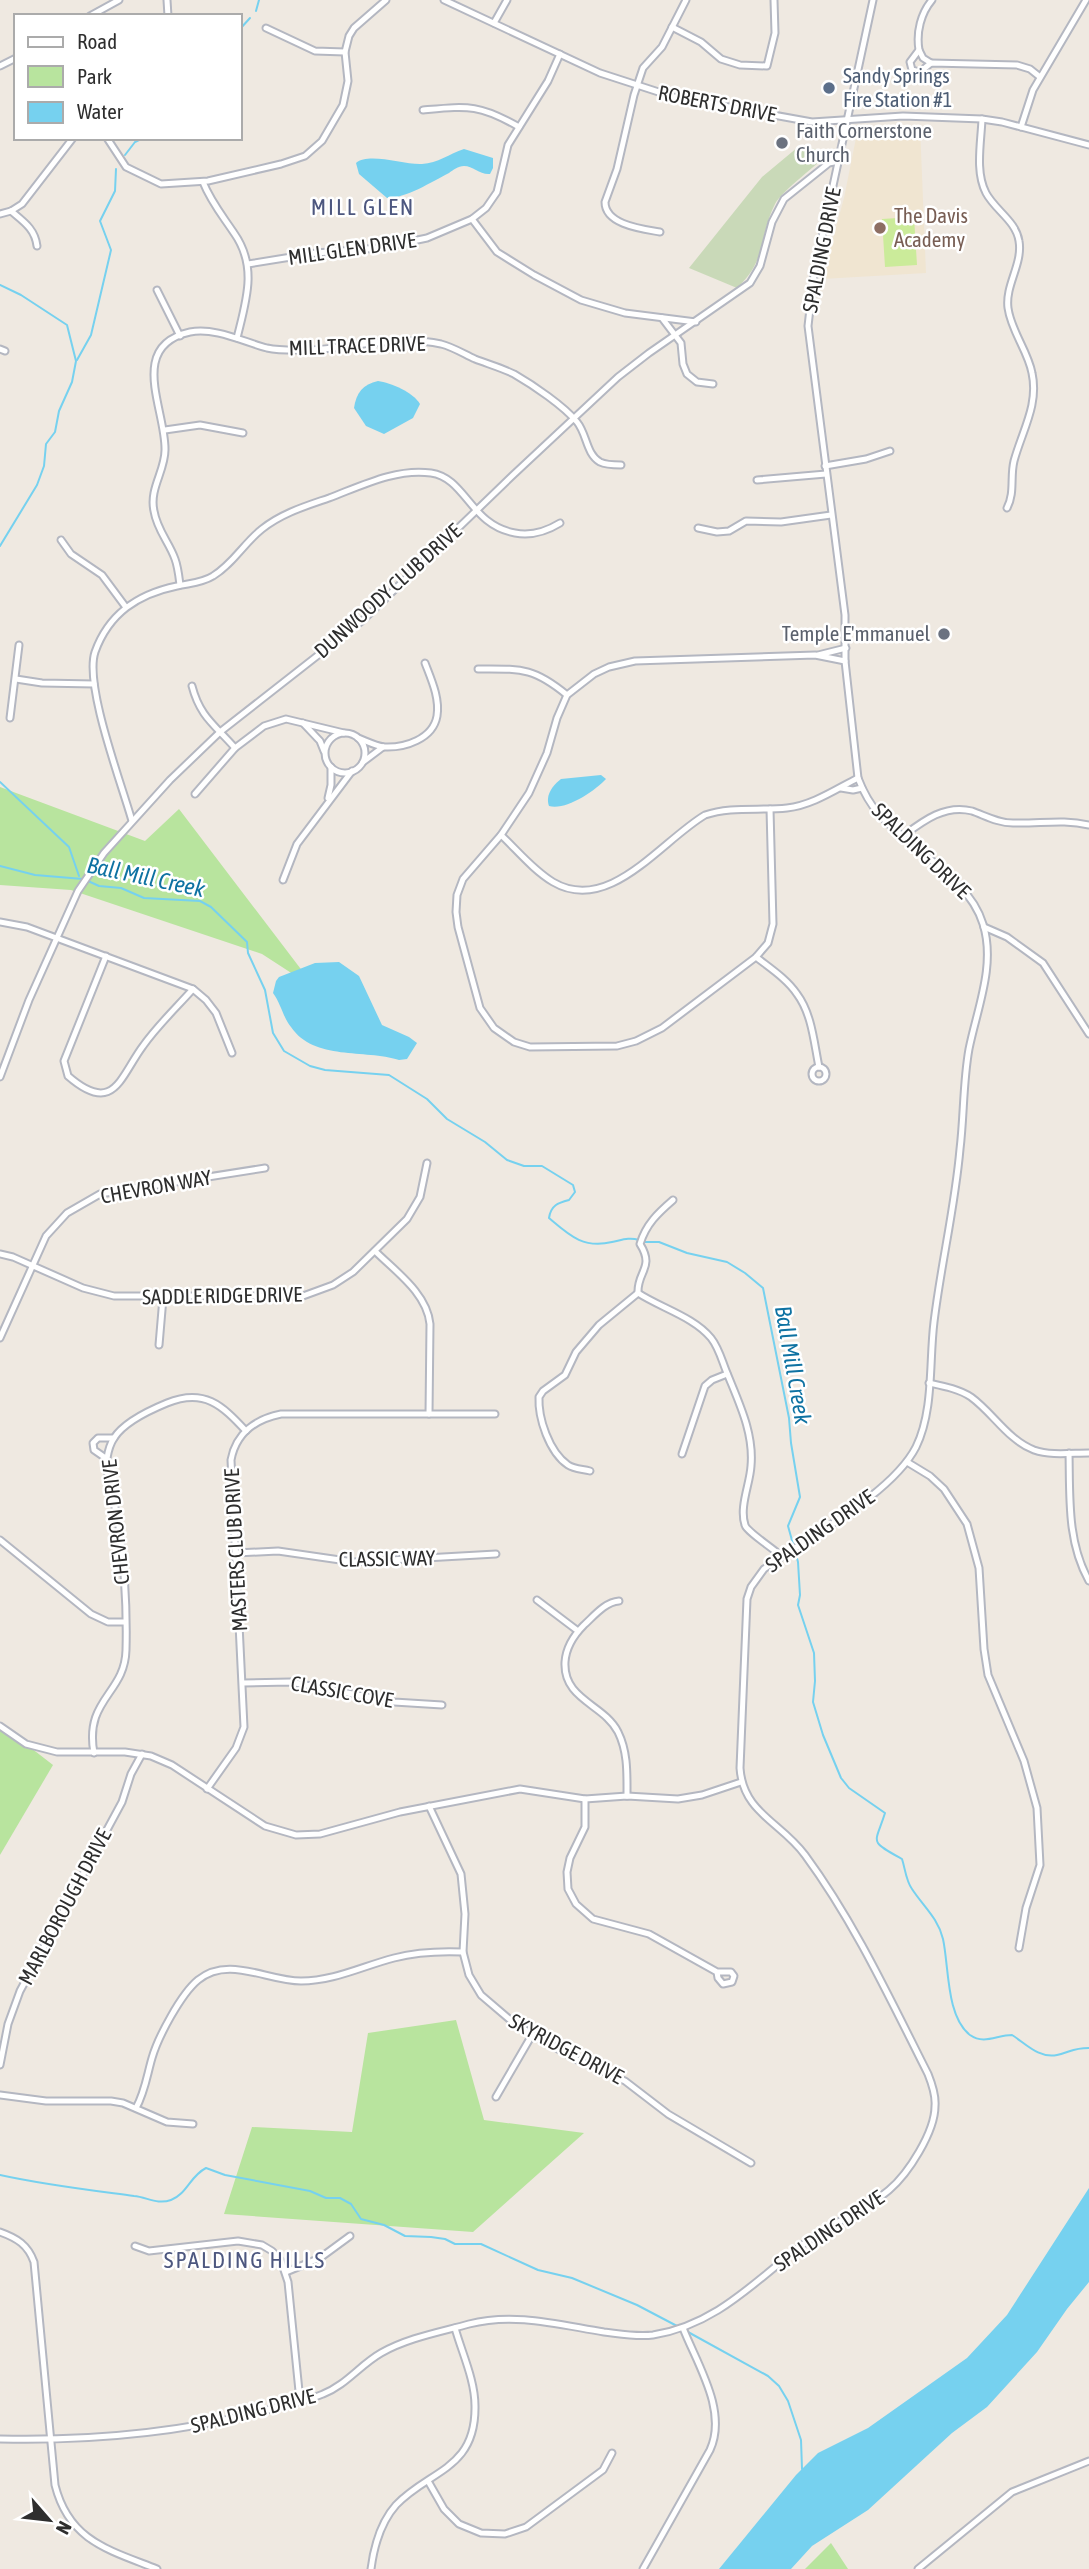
<svg xmlns="http://www.w3.org/2000/svg" width="1089" height="2569" viewBox="0 0 1089 2569" font-family="'Asap Condensed',sans-serif">
<rect width="100%" height="100%" fill="#efe9e1"/>
<!-- education -->
<polygon fill="#f0e5d1" points="920,126 926,273 822,279 844,198 857,133"/>
<!-- green -->
<g fill="#b8e49e">
<polygon points="0,787 145,841 179,809 316,989 262,954 71,890 0,885"/>
<polygon points="0,1724 53,1765 0,1855"/>
<polygon points="456,2020 484,2120 584,2133 473,2232 224,2214 252,2127 352,2132 368,2033"/>
<polygon points="831,2543 848,2569 805,2569"/>
</g>
<!-- cemetery -->
<path fill="#c9d9b8" d="M798,147L832,151C820,162 781,192 775,204C758,238 768,259 737,288L689,268L762,177Z"/>
<!-- pitch -->
<polygon fill="#cbeb9a" points="914,217 917,265 885,267 882,219"/>
<!-- water -->
<g fill="#76d1ef">
<path d="M464,149L493,158V168L490,174C480,175 473,166 464,166C458,166 453,170 449,173C431,182 407,198 387,198L359,174L356,163C369,152 404,165 422,164C438,163 449,154 464,149Z"/>
<path d="M378,381C391,383 413,392 420,404L413,418L384,434L366,426L354,408C356,393 363,384 378,381Z"/>
<path d="M601,775L606,779C595,791 565,811 549,806C545,795 553,785 561,779Z"/>
<path d="M339,962L359,976L382,1025L409,1037L417,1043L407,1059L399,1060C365,1049 314,1061 291,1027C283,1017 281,1004 273,993L276,981L279,977L315,963Z"/>
<polygon points="1089,2188 1089,2282 1067,2309 1037,2352 987,2407 952,2433 868,2510 812,2546 791,2569 719,2569 796,2475 818,2453 868,2428 967,2358 1007,2315"/>
</g>
<g fill="none" stroke-linecap="round" stroke-linejoin="round">
<!-- stream -->
<g stroke="#76d1ef" stroke-width="2">
<polyline points="256,11 259,0"/>
<polyline points="240,29 250,18"/>
<polyline points="125,155 135,142 143,138"/>
<polyline points="0,285 21,295 67,325 76,361 72,382 59,411 55,432 46,444 44,466 37,485 0,546"/>
<polyline points="77,360 91,335 111,250 100,221 115,191 116,169"/>
<polyline points="0,782 69,847 79,876"/>
<polyline points="0,866 35,875 83,879"/>
<path d="M88,881L99,886L121,888L144,898L200,901L211,907L247,942L248,953L265,990L273,1033L284,1051L310,1066L325,1070L389,1075L427,1099L447,1119L485,1142L507,1160L524,1166H542L573,1185L575,1192L569,1200C558,1203 551,1205 549,1218C569,1235 583,1249 612,1242C622,1240 629,1237 639,1240"/>
<path d="M644,1242H659L687,1253L727,1262L745,1273L763,1288L789,1418L791,1443L800,1497L788,1526L798,1562L800,1595L798,1605L814,1653L815,1681L813,1702L823,1735L841,1778L849,1788L885,1813C875,1845 868,1840 902,1859C905,1868 906,1881 912,1889C923,1906 938,1918 943,1939C949,1966 946,2017 970,2035C984,2045 997,2035 1012,2035C1025,2043 1039,2059 1057,2055C1071,2052 1072,2048 1089,2048"/>
<path d="M0,2175C45,2185 89,2190 134,2196C147,2197 157,2205 171,2200C187,2194 190,2176 206,2168L225,2175L310,2191L326,2198H340L351,2204L361,2219L384,2225L405,2236L431,2237L445,2239L455,2244H481L538,2270L572,2278L637,2305L677,2326"/>
<polyline points="688,2332 768,2376 779,2386 788,2401 801,2440 802,2469"/>
</g>
<defs>
<g id="minor">
<polyline points="167,0 168,16"/>
<polyline points="444,0 600,73 674,97 812,122 903,116 982,119 1002,122 1089,145"/>
<path d="M932,0C921,13 916,32 919,50L910,62L912,70L920,72L931,63L1017,65L1030,69L1040,77"/>
<polyline points="90,16 119,0"/>
<polyline points="494,23 507,0"/>
<polyline points="672,27 701,42 721,59 740,65 767,66 775,33 774,0"/>
<polyline points="266,28 315,51 345,52"/>
<polyline points="919,50 923,58 931,63"/>
<polyline points="0,66 16,58"/>
<path d="M423,110C468,106 479,104 519,127"/>
<path d="M982,119C981,143 975,172 986,193C995,210 1016,221 1019,241C1023,264 1005,285 1008,308C1011,331 1028,351 1032,373C1039,405 1022,431 1014,461C1010,477 1015,493 1007,508"/>
<polyline points="1021,127 1033,90 1086,0"/>
<polyline points="107,138 126,167 161,184 208,181 281,164 305,156 322,141 343,105 348,81 345,52 349,36 354,28 386,0"/>
<path d="M203,182C211,202 222,215 234,233C258,267 246,301 237,338"/>
<path d="M11,211C24,222 35,229 37,246"/>
<polyline points="0,214 11,211 22,204 73,138"/>
<polyline points="472,219 497,252 534,275 581,300 625,313 696,322"/>
<path d="M660,232C643,229 605,225 605,202L617,169L634,95L643,68L662,47L686,0"/>
<polyline points="248,264 316,253 379,248 427,238 472,219 486,208 497,192 508,145 548,81 560,54"/>
<polyline points="157,290 180,336"/>
<polyline points="662,318 681,343 683,364 687,374 697,382 713,384"/>
<polyline points="0,349 5,351"/>
<polyline points="165,430 200,425 243,433"/>
<polyline points="825,466 866,459 890,451"/>
<polyline points="757,480 826,474"/>
<polyline points="698,528 717,532 729,531 746,521 781,522 831,515"/>
<polyline points="61,540 71,554 102,575 125,606"/>
<path d="M180,585C179,577 178,567 175,559C169,542 157,530 154,511C149,489 165,471 165,450C166,410 127,346 190,332C215,327 244,342 267,348C281,351 296,350 310,350C353,348 397,335 441,344C453,347 464,354 475,359C488,364 502,368 514,374C533,385 564,406 577,422C587,434 586,454 600,462C606,465 615,465 621,465"/>
<polyline points="818,655 846,648"/>
<path d="M478,669C521,669 533,667 567,695"/>
<polyline points="16,679 42,683 94,684"/>
<path d="M192,686C200,717 215,725 235,748L264,726L286,719L344,733"/>
<polyline points="10,718 19,645"/>
<polyline points="303,723 320,741 324,751"/>
<circle cx="345" cy="753" r="20"/>
<path d="M358,738C366,741 376,746 384,747C405,748 433,739 437,716C440,698 431,679 425,663"/>
<polyline points="363,762 383,747"/>
<polyline points="841,788 853,790 862,788"/>
<polyline points="195,794 235,748"/>
<polyline points="328,798 331,785 331,767"/>
<polyline points="770,809 773,924 768,943 756,957 662,1028 636,1041 617,1046 530,1047 514,1042 494,1028 480,1008 458,927 456,912 457,895 463,879 501,835 529,793 547,753 557,718 567,695 594,674 609,667 635,661 815,655 845,661"/>
<path d="M132,821C122,785 84,685 95,652C109,613 138,594 177,586C190,583 202,583 213,576C233,564 244,543 262,529C282,513 306,506 329,498C361,486 396,468 431,473C466,478 470,525 515,533C531,536 547,531 560,523"/>
<path d="M501,835C517,850 533,870 553,882C609,915 661,841 705,815C731,806 760,811 787,808C813,805 836,789 858,778"/>
<path d="M903,836C923,821 945,804 972,811C986,816 998,823 1013,823C1039,824 1063,819 1089,825"/>
<polyline points="283,880 297,844 352,771"/>
<polyline points="0,922 27,927 193,989 206,1000 216,1013 232,1053"/>
<polyline points="984,927 1007,937 1043,963 1089,1034"/>
<path d="M106,956L64,1061L68,1076C114,1116 120,1077 143,1046C157,1026 176,1008 193,989"/>
<path d="M756,957C770,968 787,979 797,994C812,1014 814,1043 819,1067"/>
<circle cx="819" cy="1074" r="7"/>
<polyline points="0,1077 29,1000 78,891 104,853 170,780 220,732 363,620 512,476 618,377 649,353 750,283 760,266 772,222 784,199 829,163 839,161"/>
<path d="M375,1251C395,1271 427,1293 430,1324L429,1414"/>
<polyline points="0,1254 13,1257 83,1288 114,1296 303,1296 333,1285 353,1272 407,1219 420,1197 427,1163"/>
<path d="M638,1293C661,1308 694,1317 711,1338C719,1348 722,1361 727,1373C739,1403 754,1433 751,1466C750,1484 739,1507 745,1525C747,1532 773,1548 781,1556"/>
<path d="M638,1293C637,1271 655,1268 640,1244C646,1224 658,1213 673,1200"/>
<polyline points="0,1338 46,1236 67,1213 100,1194 265,1168"/>
<polyline points="159,1345 163,1298"/>
<path d="M929,1383C943,1386 959,1389 971,1397C993,1413 1008,1440 1034,1450C1051,1456 1071,1453 1089,1453"/>
<path d="M1069,1453C1070,1497 1067,1542 1089,1581"/>
<polyline points="682,1454 705,1386 712,1380 727,1374"/>
<polyline points="107,1459 94,1450 93,1443 98,1438 114,1438"/>
<polyline points="907,1462 930,1476 944,1489 967,1524 979,1568 984,1649 988,1675 1024,1761 1037,1808 1040,1865 1026,1908 1019,1948"/>
<path d="M590,1471C582,1469 574,1469 568,1465C549,1452 538,1418 539,1397L543,1391L565,1375L576,1352L599,1325L638,1293"/>
<polyline points="0,1540 91,1614 108,1622 125,1622"/>
<polyline points="236,1553 278,1551 354,1562 496,1554"/>
<polyline points="537,1600 578,1631"/>
<path d="M619,1601C605,1602 594,1616 584,1625C573,1636 566,1647 565,1662C563,1700 604,1704 618,1732C628,1752 627,1774 627,1796"/>
<polyline points="243,1683 290,1682 394,1702 442,1705"/>
<polyline points="0,1726 26,1744 57,1752 125,1752 151,1756 172,1765 265,1826 296,1835 320,1834 400,1812 520,1789 585,1799 627,1796 678,1799 702,1795 741,1782"/>
<path d="M94,1753C84,1699 125,1694 126,1650C127,1612 124,1564 119,1527C116,1505 106,1481 107,1458C108,1452 110,1444 114,1438C124,1422 150,1410 167,1403C204,1388 222,1405 246,1431"/>
<path d="M207,1789L236,1748L244,1727L231,1460C236,1433 256,1419 281,1414H495"/>
<polyline points="585,1799 585,1827 570,1858 567,1872 568,1889 576,1904 593,1919 649,1934 717,1972 731,1972 734,1976 732,1982 723,1984 718,1978 717,1972"/>
<polyline points="429,1806 461,1874 465,1914 463,1952 469,1975 481,1995 515,2024 577,2060 625,2081 668,2114 751,2163"/>
<polyline points="0,2065 8,2024 20,1991 122,1802 131,1774 142,1754"/>
<polyline points="0,2095 46,2101 111,2101 123,2103 167,2122 193,2124"/>
<polyline points="496,2097 532,2035"/>
<path d="M136,2108C145,2092 147,2075 152,2058C158,2037 181,1994 198,1980C228,1955 267,1981 301,1981C334,1981 363,1966 394,1958C417,1952 439,1951 463,1952"/>
<path d="M0,2232C17,2238 28,2245 34,2262L55,2485C69,2541 109,2550 157,2569"/>
<polyline points="135,2246 149,2251 238,2241 262,2245 272,2251 281,2261 288,2282 300,2401"/>
<polyline points="286,2272 320,2258 350,2236"/>
<path d="M0,2439C92,2441 182,2433 271,2409C288,2404 307,2401 323,2394C346,2385 360,2365 381,2353C407,2338 440,2332 469,2324C514,2312 560,2325 604,2332C621,2334 636,2337 653,2335C717,2325 757,2279 805,2243C832,2223 864,2211 889,2190C908,2174 935,2132 935,2106C936,2095 932,2084 928,2074C890,1999 855,1923 805,1855C781,1822 743,1813 740,1768L747,1599L751,1587L764,1569C808,1537 892,1494 916,1447C934,1410 929,1362 934,1322C941,1264 955,1207 960,1149C964,1116 963,1082 969,1049C977,1009 996,965 983,924C969,877 910,850 879,814C869,803 863,791 858,778L845,661V615L808,326L814,274L873,0"/>
<polyline points="428,2481 444,2509 459,2524 481,2533 505,2534 526,2527 603,2470 612,2453"/>
<path d="M371,2569C374,2546 380,2523 396,2505C429,2470 476,2470 475,2406C475,2380 462,2353 455,2328"/>
<path d="M643,2569L710,2450C728,2411 697,2364 683,2328"/>
<polyline points="918,2569 1012,2492 1089,2461"/>
</g>
</defs>
<!-- minor casing -->
<use href="#minor" stroke="#b4b7c1" stroke-width="9"/>
<!-- minor -->
<use href="#minor" stroke="#fff" stroke-width="5"/>
</g>
<!-- markers -->
<circle fill="#5c6f8a" stroke="#fff" stroke-width="2.5" cx="829" cy="88" r="7"/>
<g fill="#6b7280" stroke="#fff" stroke-width="2.5">
<circle cx="782" cy="143" r="7"/>
<circle cx="944" cy="634" r="7"/>
</g>
<circle fill="#8d6e63" stroke="#fff" stroke-width="2.5" cx="880" cy="228" r="7"/>
<g text-anchor="middle" stroke-width="5" stroke-linejoin="round" paint-order="stroke">
<!-- service labels -->
<g font-size="21" fill="#4e5e75" stroke="#fff" text-anchor="start">
<text x="843" y="83">Sandy Springs<tspan x="843" dy="24">Fire Station #1</tspan></text>
</g>
<!-- street labels -->
<g font-size="21" fill="#2e2e2e" stroke="#fff">
<text transform="translate(717 104) rotate(11)" y="7">ROBERTS DRIVE</text>
<text transform="translate(352 249) rotate(-8)" y="7">MILL GLEN DRIVE</text>
<text transform="translate(822 250) rotate(-79)" y="7">SPALDING DRIVE</text>
<text transform="translate(357 346) rotate(-2)" y="7">MILL TRACE DRIVE</text>
<text transform="translate(388 591) rotate(-42)" y="7">DUNWOODY CLUB DRIVE</text>
<text transform="translate(921 851) rotate(44)" y="7">SPALDING DRIVE</text>
<text transform="translate(156 1187) rotate(-10)" y="7">CHEVRON WAY</text>
<text transform="translate(222 1296) rotate(-1)" y="7">SADDLE RIDGE DRIVE</text>
<text transform="translate(116 1522) rotate(-96)" y="7">CHEVRON DRIVE</text>
<text transform="translate(820 1531) rotate(-35)" y="7">SPALDING DRIVE</text>
<text transform="translate(236 1550) rotate(-93)" y="7">MASTERS CLUB DRIVE</text>
<text transform="translate(387 1559) rotate(-1)" y="7">CLASSIC WAY</text>
<text transform="translate(342 1692) rotate(10)" y="7">CLASSIC COVE</text>
<text transform="translate(65 1907) rotate(-62)" y="7">MARLBOROUGH DRIVE</text>
<text transform="translate(566 2049) rotate(28)" y="7">SKYRIDGE DRIVE</text>
<text transform="translate(829 2231) rotate(-34)" y="7">SPALDING DRIVE</text>
<text transform="translate(253 2411) rotate(-14)" y="7">SPALDING DRIVE</text>
</g>
<!-- worship labels -->
<g font-size="21" fill="#5b616d" stroke="#fff" text-anchor="start">
<text x="796" y="138">Faith Cornerstone<tspan x="796" dy="24">Church</tspan></text>
<text x="930" y="641" text-anchor="end">Temple E'mmanuel</text>
</g>
<!-- education labels -->
<g font-size="21" fill="#785e54" stroke="#fff" text-anchor="start">
<text x="894" y="223">The Davis<tspan x="894" dy="24">Academy</tspan></text>
</g>
<!-- neighbourhood labels -->
<g font-size="23" letter-spacing="2" fill="#4d577f" stroke="#fff">
<text x="363" y="215">MILL GLEN</text>
<text x="245" y="2268">SPALDING HILLS</text>
</g>
<!-- water labels -->
<g font-size="23" font-style="italic" fill="#0e72a2" stroke="#fff">
<text transform="translate(146 877) rotate(12)" y="8">Ball Mill Creek</text>
<text transform="translate(793 1365) rotate(80)" y="8">Ball Mill Creek</text>
</g>
</g>
<!-- legend -->
<rect x="14" y="14" width="228" height="126" fill="#ffffff" stroke="#ababab" stroke-width="2"/>
<rect x="28" y="37" width="35" height="10" fill="#ffffff" stroke="#ababab" stroke-width="2"/>
<text x="77" y="49" font-size="21" fill="#2e2e2e">Road</text>
<rect x="28" y="66" width="35" height="21" fill="#b8e49e" stroke="#ababab" stroke-width="2"/>
<text x="77" y="84" font-size="21" fill="#2e2e2e">Park</text>
<rect x="28" y="102" width="35" height="21" fill="#76d1ef" stroke="#ababab" stroke-width="2"/>
<text x="77" y="119" font-size="21" fill="#2e2e2e">Water</text>
<!-- north arrow -->
<g transform="translate(49 2520) rotate(118)" stroke="#ffffff" stroke-width="5" paint-order="stroke">
<path d="M0-5L12 26L0 18L-12 26Z" fill="#2e2e2e"/>
<text y="-10" font-size="19" font-weight="bold" text-anchor="middle" fill="#2e2e2e">N</text>
</g>
</svg>
